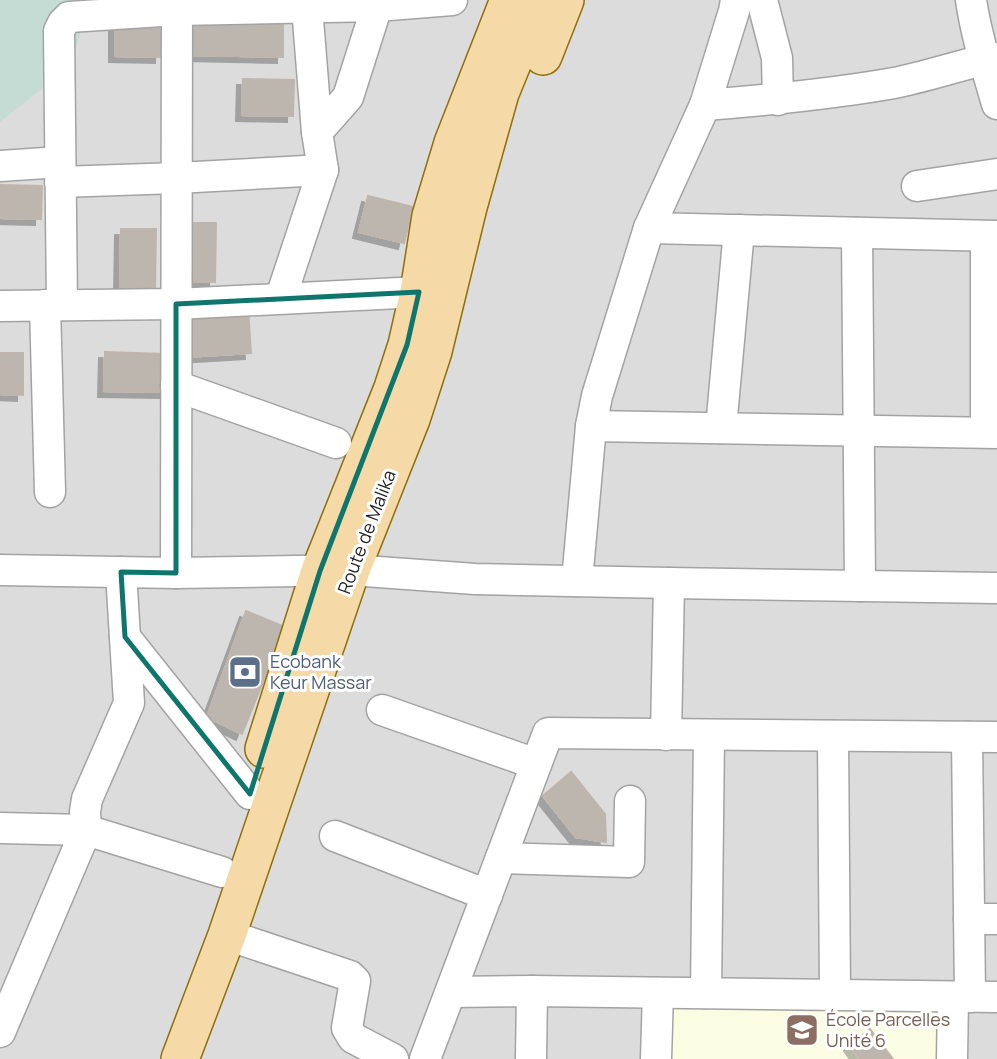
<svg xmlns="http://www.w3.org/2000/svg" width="997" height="1059" viewBox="0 0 997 1059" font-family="Manrope,sans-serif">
<defs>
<filter id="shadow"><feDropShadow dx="-6" dy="6" stdDeviation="0" flood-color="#0004"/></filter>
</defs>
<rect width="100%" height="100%" fill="#efede6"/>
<!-- residential -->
<rect fill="#dddcdc" x="0" y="0" width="997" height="1059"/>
<!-- education -->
<polygon fill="#fafde2" points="668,1001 936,1002 937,1059 668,1059"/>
<!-- wetland -->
<polygon fill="#c4dcd3" points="0,0 92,0 69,67 0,122"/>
<!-- building -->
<g fill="#bcb6af" stroke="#c0b5aa" stroke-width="2" filter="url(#shadow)">
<polygon points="190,15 283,17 283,57 189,55"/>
<polygon points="115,20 162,21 161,57 115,56"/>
<polygon points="243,79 294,80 293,116 242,115"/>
<polygon points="0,185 42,186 41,219 0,218"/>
<polygon points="368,196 413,207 404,243 359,232"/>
<polygon points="188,223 216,223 215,282 187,282"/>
<polygon points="121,229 156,229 155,288 120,288"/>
<polygon points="248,308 251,353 186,357 183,311"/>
<polygon points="105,352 165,354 165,392 104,391"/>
<polygon points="0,353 23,353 23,395 0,394"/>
<polygon points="246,611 285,627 242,734 207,717"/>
<polygon points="571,772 605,814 606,842 576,837 543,796"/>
<polygon points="870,1029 893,1059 860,1059 850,1045"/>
</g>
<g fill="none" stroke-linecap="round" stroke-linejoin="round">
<defs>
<g id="minor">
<polyline points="762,0 777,58 778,100"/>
<path d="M971,0C976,35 987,69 997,104"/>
<path d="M705,105C769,100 832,94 894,83C924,77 954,67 984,60L997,58"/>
<polyline points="317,132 348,97 377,6"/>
<polyline points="0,166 60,162"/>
<polyline points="60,182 177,178 323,170"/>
<polyline points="917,186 997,174"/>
<polyline points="649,228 997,236"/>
<polyline points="857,233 860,586"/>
<polyline points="986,236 986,432"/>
<polyline points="281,297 323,170 317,132 307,7"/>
<polyline points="45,305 50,492"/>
<polyline points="62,305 59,31 63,23 69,17 177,10 377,6 452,0"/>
<polyline points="0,306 176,304 419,292"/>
<polyline points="176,386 336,443"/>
<polyline points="591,426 997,433"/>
<polyline points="721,428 739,230"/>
<polyline points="0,570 176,573 351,570 475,579 669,583 997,588"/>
<polyline points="176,573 177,0"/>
<polyline points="577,581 591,426 597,396 649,228 705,105 734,11 736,0"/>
<polyline points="125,637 250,794"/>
<polyline points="382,710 536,764"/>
<polyline points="666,735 669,583"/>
<polyline points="833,736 835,994"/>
<polyline points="967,737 970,997"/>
<polyline points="0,828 86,830 222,872"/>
<polyline points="335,836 487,895"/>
<polyline points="501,858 629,862 630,801"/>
<polyline points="969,919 997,919"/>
<polyline points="227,935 350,976 355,981 347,1028 353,1038 393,1059"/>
<polyline points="451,992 532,991 997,997"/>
<polyline points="706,993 709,735"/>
<polyline points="0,1032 86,830 85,812 87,799 129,703 121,572"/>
<polyline points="425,1059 548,733 997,737"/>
<polyline points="531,1059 532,991"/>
<polyline points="656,1059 658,993"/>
<polyline points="952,1059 953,998"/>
</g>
<g id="major">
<polyline points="543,56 565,0"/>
<polyline points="264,749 320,571 393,388 407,345 419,292 431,216 453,143 509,0"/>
<polyline points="180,1059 227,935 351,570 411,419 433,351 468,207 500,93 538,0"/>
</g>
</defs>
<!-- minor casing -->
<use href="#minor" stroke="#a3a3a3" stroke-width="33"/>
<!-- major casing -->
<use href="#major" stroke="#8f6f0b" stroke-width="40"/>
<!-- minor -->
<use href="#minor" stroke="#fff" stroke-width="30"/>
<!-- major -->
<use href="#major" stroke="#f5d9a6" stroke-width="37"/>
</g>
<!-- marked area -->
<path fill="none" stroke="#0f766e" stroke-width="5" stroke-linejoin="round" d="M419,292L407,345L320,571L250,794L125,637L121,572L176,573V304Z"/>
<!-- icons -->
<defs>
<symbol id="bank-square" viewBox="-11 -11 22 22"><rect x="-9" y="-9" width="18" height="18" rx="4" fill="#5c6f8a" stroke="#fff"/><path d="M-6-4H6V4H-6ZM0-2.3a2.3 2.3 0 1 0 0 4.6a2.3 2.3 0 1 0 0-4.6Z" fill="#fff"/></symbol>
<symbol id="school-square" viewBox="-11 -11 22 22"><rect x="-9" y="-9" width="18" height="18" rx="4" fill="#8d6e63" stroke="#fff"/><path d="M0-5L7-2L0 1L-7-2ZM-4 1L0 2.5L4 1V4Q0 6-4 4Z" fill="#fff"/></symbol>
</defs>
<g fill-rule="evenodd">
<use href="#bank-square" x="226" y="653" width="38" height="38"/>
<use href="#school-square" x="783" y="1011" width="38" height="38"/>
</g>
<g text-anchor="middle" stroke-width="6" stroke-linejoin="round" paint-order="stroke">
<!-- street labels -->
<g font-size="18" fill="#1f1f1f" stroke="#fff">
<text transform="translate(367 532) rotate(-69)" y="6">Route de Malika</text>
</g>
<!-- service labels -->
<g font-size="18" fill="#4e5e75" stroke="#fff" text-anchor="start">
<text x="270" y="668">Ecobank<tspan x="270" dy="21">Keur Massar</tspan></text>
</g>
<!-- education labels -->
<g font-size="18" fill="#785e54" stroke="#fff" text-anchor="start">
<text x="826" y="1026">École Parcelles<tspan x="826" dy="21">Unité 6</tspan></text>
</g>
</g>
</svg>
